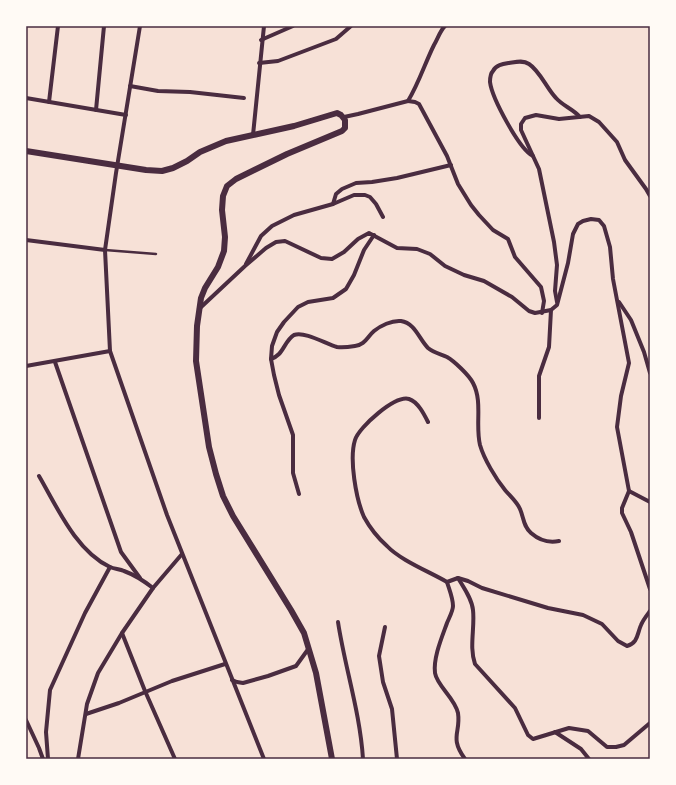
<svg xmlns="http://www.w3.org/2000/svg" width="676" height="785" viewBox="0 0 676 785" font-family="Montserrat,sans-serif">
<rect width="100%" height="100%" fill="#f7e1d7"/>
<g fill="none" stroke-linecap="round" stroke-linejoin="round">
<!-- service -->
<polyline stroke="#4a2c40" stroke-width="2.5" points="105,250 156,254"/>
<!-- minor -->
<g stroke="#4a2c40" stroke-width="4">
<polyline points="140,26 116,173 105,250 110,351 167,515 264,759"/>
<polyline points="261,40 293,26"/>
<polyline points="259,63 278,61 336,39 351,26"/>
<polyline points="130,86 158,91 190,92 244,98"/>
<polyline points="26,98 126,115"/>
<polyline points="408,101 415,102 419,104 447,156 458,184 471,205 479,215 493,230 508,239 515,257 541,287 544,301 542,313"/>
<polyline points="49,102 58,26"/>
<polyline points="96,110 104,26"/>
<path d="M344,117L358,114L408,101C419,83 425,63 434,45C438,38 440,31 445,26"/>
<polyline points="253,135 264,26"/>
<path d="M533,156C519,149 492,98 490,82C490,79 491,73 493,71C496,65 503,64 509,63C516,62 523,60 529,64C540,71 547,89 556,98C563,106 573,109 580,117"/>
<polyline points="333,204 336,194 342,189 356,183 372,182 397,178 451,165"/>
<polyline points="26,240 105,250"/>
<polyline points="246,264 261,236 272,226 294,215 333,204 354,195 365,195 370,197 376,204 383,217"/>
<polyline points="557,302 555,291 557,265 554,242 539,169 521,130 521,124 525,118 536,115 559,119 589,116 599,122 617,142 625,160 646,189 650,196"/>
<polyline points="619,302 631,320 644,352 650,373"/>
<polyline points="199,309 245,266 266,248 276,242 285,241 321,258 332,259 344,252 358,239 369,233 397,248 417,249 430,254 445,266 464,275 484,281 512,297 529,311 535,313 551,310 557,305 568,263 573,234 578,224 583,221 591,219 599,220 604,226 610,247 613,279 629,363 621,396 617,427 629,491 622,508 622,513 631,532 650,589"/>
<path d="M271,359C274,358 277,356 279,354C284,349 287,339 294,335C305,331 326,344 337,347C343,348 349,347 355,346C365,345 367,337 374,331C380,326 392,320 401,321C415,323 419,339 428,348C434,353 441,354 447,357C454,361 469,375 473,383C483,402 475,424 480,445C484,459 496,479 505,490C510,496 517,502 520,509C524,518 523,526 531,533C539,540 549,543 559,541"/>
<polyline points="55,362 121,552 140,578"/>
<polyline points="26,366 110,351"/>
<polyline points="539,418 539,376 549,347 551,310"/>
<path d="M428,422C424,414 418,402 409,399C395,395 359,427 355,440C349,459 356,499 364,517C370,528 378,538 387,546C400,560 430,572 447,582L458,578L468,581L482,588L548,608L583,615L602,624L618,641L627,646C638,643 637,634 641,625C643,620 647,615 650,611"/>
<path d="M39,476C57,507 76,551 110,567C114,569 120,569 124,571C135,575 144,581 153,588"/>
<polyline points="629,491 650,502"/>
<polyline points="299,494 293,473 293,435 279,395 274,375 271,359 272,346 277,332 284,322 298,307 308,302 333,298 346,289 354,275 364,250 374,235"/>
<path d="M458,578C464,588 472,599 473,610C475,628 469,647 475,664L515,708L528,735L533,739L569,728L588,731L607,747H616L624,745L650,723"/>
<path d="M447,582C449,589 453,598 453,606C453,611 449,618 447,623C442,637 433,658 435,673C437,686 455,698 458,713C461,733 449,737 465,759"/>
<path d="M338,622C345,668 360,712 363,759"/>
<polyline points="385,627 379,656 383,682 392,709 397,759"/>
<polyline points="122,633 145,691 175,759"/>
<polyline points="232,680 237,682 243,683 268,676 296,666 309,648"/>
<polyline points="86,714 119,703 172,681 225,664"/>
<polyline points="26,720 39,748 43,759"/>
<polyline points="555,732 581,749 589,759"/>
<polyline points="48,759 46,732 50,690 85,613 110,567"/>
<polyline points="78,759 87,704 98,673 122,633 153,588 182,554"/>
</g>
<!-- secondary -->
<polyline stroke="#4a2c40" stroke-width="6" points="26,151 146,170 162,171 173,168 187,161 200,152 226,141 294,126 337,113 341,115 345,120 345,128 342,131 287,154 236,179 227,186 223,196 222,210 225,237 224,251 218,267 205,288 201,298 197,326 196,361 209,447 216,474 223,496 233,516 291,610 304,633 316,673 332,759"/>
</g>
<!-- border -->
<rect width="676" height="785" fill="none" stroke="#fffaf5" stroke-width="54"/>
<rect x="27" y="27" width="622" height="731" fill="none" stroke="#4a2c40" stroke-width="1.5"/>
</svg>
